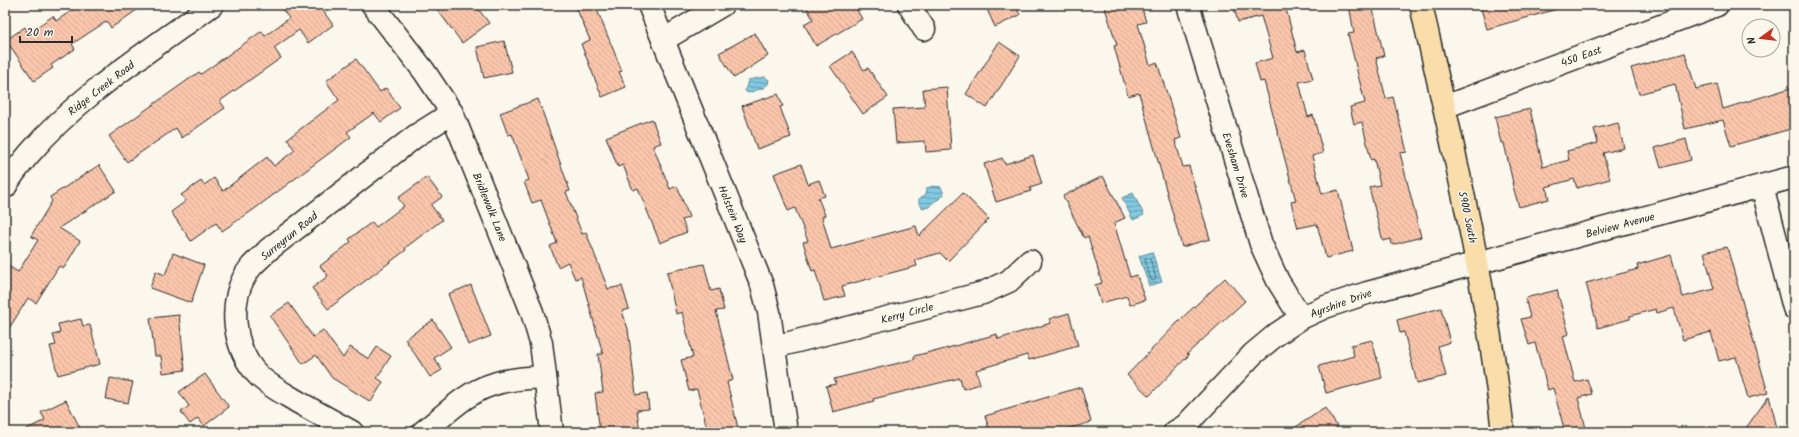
<svg xmlns="http://www.w3.org/2000/svg" width="1799" height="437" viewBox="0 0 1799 437" font-family="Kalam,sans-serif">
<defs>
<pattern id="water-rules" width="6" height="5" patternUnits="userSpaceOnUse"><rect width="6" height="5" fill="#80c9e0"/><path d="M0 2.5h6" fill="none" stroke="#69a3b6"/></pattern>
<pattern id="building-back-hatch" width="6" height="6" patternUnits="userSpaceOnUse"><rect width="6" height="6" fill="#fac6ac"/><path d="M-1 5l2 2M0 0l6 6M5-1l2 2" fill="none" stroke="#d6aa94"/></pattern>
</defs>
<rect width="100%" height="100%" fill="#fbf7ec"/>
<filter id="ink" filterUnits="userSpaceOnUse"><feTurbulence type="fractalNoise" baseFrequency=".025" numOctaves="2"/><feDisplacementMap in="SourceGraphic" scale="8" xChannelSelector="R" yChannelSelector="G"/><feConvolveMatrix kernelMatrix="1 2 1 2 8 2 1 2 1" color-interpolation-filters="sRGB"/></filter>
<g filter="url(#ink)">
<!-- water -->
<g fill="url(#water-rules)" stroke="#5e8a98">
<polygon points="765,77 769,80 768,84 763,88 748,93 745,91 748,80"/>
<path d="M933,186L941,187L944,194C941,200 933,200 929,207L923,208L919,204V199L926,194L927,188Z"/>
<polygon points="1133,193 1144,215 1133,220 1122,198"/>
<polygon points="1152,252 1162,282 1149,286 1139,256"/>
</g>
<g fill="none" stroke-linecap="round" stroke-linejoin="round">
<!-- shore -->
<polygon stroke="#4d6a73" stroke-width="1" points="1146,258 1150,259 1156,278 1155,280 1151,280 1145,261"/>
</g>
<!-- building -->
<g fill="url(#building-back-hatch)" stroke="#2b2b2b">
<polygon points="80,5 144,5 111,28 107,21 72,44 75,49 51,65 53,68 34,81 6,40 25,27 28,33 53,16 56,21"/>
<polygon points="279,5 319,5 333,25 308,43 299,30 274,48 281,58 220,101 225,108 182,138 176,128 127,162 109,136 199,72 201,74 262,31 265,36 289,18"/>
<polygon points="434,5 475,5 489,23 462,43"/>
<polygon points="575,5 595,5 622,71 619,72 626,87 602,97 581,44 590,40"/>
<polygon points="805,5 854,5 862,19 816,46 804,24 813,19"/>
<polygon points="985,5 1015,5 1020,15 995,27"/>
<polygon points="1104,5 1141,5 1146,22 1138,24 1150,65 1157,62 1181,138 1175,140 1183,167 1189,166 1210,239 1182,247 1139,93 1128,96 1114,46 1117,45"/>
<polygon points="1233,5 1285,5 1297,52 1305,50 1313,79 1299,82 1308,117 1313,115 1323,153 1312,156 1322,194 1338,190 1353,251 1326,258 1317,224 1298,228 1291,202 1296,201 1264,81 1260,82 1255,63 1273,58 1261,16 1238,22"/>
<polygon points="1349,5 1372,5 1384,56 1376,58 1386,99 1393,97 1407,152 1400,153 1421,237 1392,245 1391,239 1383,241 1369,187 1380,185 1374,159 1371,160 1362,122 1354,124 1350,107 1365,103 1348,34 1354,33"/>
<polygon points="1480,5 1557,5 1557,9 1487,29"/>
<polygon points="755,33 768,56 734,78 719,53"/>
<polygon points="504,41 512,72 484,78 477,47"/>
<polygon points="999,42 1020,56 987,108 966,94"/>
<polygon points="852,52 864,70 868,68 888,97 863,114 830,66"/>
<polygon points="1685,53 1696,89 1717,84 1723,109 1794,87 1794,128 1731,146 1723,120 1685,129 1675,84 1639,94 1631,68"/>
<polygon points="356,59 380,92 386,88 400,108 381,122 374,113 347,132 351,137 253,210 222,231 216,223 191,241 171,212 186,201 181,195 201,181 204,185 214,178 223,191 267,157 274,166 295,150 287,139 339,100 326,81"/>
<polygon points="947,87 951,150 926,152 925,141 896,143 893,109 925,107 923,89"/>
<polygon points="778,94 783,106 780,107 791,137 757,149 742,106"/>
<polygon points="538,99 570,191 566,192 582,234 586,232 608,289 622,286 629,309 622,311 628,329 636,395 647,393 649,409 637,410 640,432 600,432 595,393 603,392 598,354 603,354 581,277 575,279 568,262 558,267 550,246 557,243 541,200 532,203 524,182 529,180 512,134 508,135 500,113"/>
<polygon points="1530,109 1543,167 1569,160 1567,151 1598,143 1594,129 1618,123 1624,148 1603,153 1610,179 1577,188 1574,179 1546,187 1549,199 1519,207 1512,183 1513,183 1504,143 1501,143 1495,117"/>
<polygon points="652,119 661,143 653,146 670,189 677,186 689,217 682,220 687,232 660,243 638,188 633,190 623,165 618,167 606,137"/>
<polygon points="1686,139 1691,160 1661,168 1655,148"/>
<polygon points="1033,155 1042,184 1030,188 1031,191 996,202 984,164 1002,158 1005,164"/>
<polygon points="801,164 808,184 819,180 825,196 818,198 825,215 822,217 831,249 916,226 919,236 963,193 989,219 948,261 940,253 915,260 917,266 842,286 845,296 824,301 815,270 812,271 803,242 808,241 795,208 788,211 774,174"/>
<polygon points="99,165 116,191 59,228 80,241 64,268 59,266 36,303 28,298 5,335 5,264 18,272 38,240 31,236 52,201 50,197"/>
<polygon points="1103,176 1125,218 1114,223 1130,277 1137,275 1145,300 1130,305 1127,296 1101,303 1095,285 1102,283 1088,236 1084,238 1063,196"/>
<polygon points="427,177 442,197 431,205 442,220 405,248 406,250 328,309 312,288 328,276 320,266 351,242 349,239 372,222 376,227 404,206 398,198"/>
<polygon points="1727,247 1768,393 1748,398 1736,357 1719,361 1711,332 1683,340 1674,308 1657,313 1656,309 1630,316 1630,319 1598,328 1586,283 1638,269 1637,265 1671,255 1683,297 1714,289 1704,252"/>
<polygon points="173,253 204,265 191,303 150,288 156,271 165,275"/>
<polygon points="704,264 711,291 719,289 724,310 716,311 733,380 727,382 739,432 708,432 697,389 689,391 681,360 693,357 682,312 676,314 667,272"/>
<polygon points="1225,278 1245,301 1187,354 1189,355 1149,396 1127,375 1182,318"/>
<polygon points="471,285 491,336 468,345 448,294"/>
<polygon points="1557,290 1569,334 1563,336 1575,382 1587,379 1592,394 1578,398 1587,432 1565,432 1553,388 1548,390 1535,343 1529,345 1521,319 1530,317 1525,298"/>
<polygon points="289,303 313,337 323,330 343,358 350,347 369,359 377,347 391,356 377,378 383,382 371,402 332,378 316,355 303,364 270,316"/>
<polygon points="1441,308 1450,342 1438,346 1446,376 1417,383 1404,332 1400,333 1397,320"/>
<polygon points="1069,313 1078,346 1029,360 1027,355 976,370 980,384 963,389 960,378 873,399 874,401 833,412 826,386 836,384 834,379 915,359 914,356 934,351 934,352 997,334 998,339 1051,323 1049,319"/>
<polygon points="179,315 185,370 163,373 161,356 155,356 150,318"/>
<polygon points="81,319 83,326 90,325 100,364 58,375 50,346 56,345 53,335 60,333 58,324"/>
<polygon points="433,320 451,347 434,358 442,370 430,377 405,339"/>
<polygon points="1372,340 1382,378 1326,393 1319,366 1354,356 1351,345"/>
<polygon points="205,374 229,407 204,426 198,418 190,424 181,412 189,406 179,392"/>
<polygon points="110,378 133,382 128,403 106,399"/>
<polygon points="1081,387 1091,422 1058,432 990,432 985,416"/>
<polygon points="1769,396 1778,432 1743,432"/>
<polygon points="66,400 82,432 21,432 45,420 41,412"/>
<polygon points="1325,408 1341,432 1288,432"/>
</g>
<g fill="none" stroke-linecap="round" stroke-linejoin="round">
<defs>
<g id="minor">
<polyline points="373,5 424,71 452,113 532,312 541,343 552,432"/>
<polyline points="649,5 762,285 769,312 786,432"/>
<polyline points="909,5 924,29"/>
<polyline points="1188,5 1261,244 1278,281 1301,318"/>
<polyline points="663,40 722,5"/>
<polyline points="1444,107 1717,5"/>
<polyline points="1762,186 1794,308"/>
<path d="M5,187C12,174 21,164 30,153C81,93 150,51 212,5"/>
<polyline points="774,347 983,293 1009,281 1030,261"/>
<path d="M352,432C334,422 316,412 298,402C285,394 271,387 260,377C232,350 226,298 251,267C256,261 263,256 268,250L417,135L452,113"/>
<path d="M423,432C444,416 465,393 491,385C508,379 527,378 545,377"/>
<polyline points="1175,432 1185,426 1253,354 1277,334 1301,318 1325,307 1367,293 1794,177"/>
</g>
<path id="major" d="M1421,5C1453,146 1487,288 1503,432"/>
</defs>
<!-- minor casing -->
<use href="#minor" stroke="#2b2b2b" stroke-width="25"/>
<!-- major casing -->
<use href="#major" stroke="#2b2b2b" stroke-width="25"/>
<!-- minor -->
<use href="#minor" stroke="#fbf7ec" stroke-width="22"/>
<!-- major -->
<use href="#major" stroke="#f9deab" stroke-width="22"/>
</g>
</g>
<g text-anchor="middle" stroke-width="3" stroke-linejoin="round" paint-order="stroke">
<!-- street labels -->
<g font-size="11" fill="#2b2b2b" stroke="#fbf7ec">
<text transform="translate(1581 56) rotate(-20)" y="4">450 East</text>
<text transform="translate(101 88) rotate(-38)" y="4">Ridge Creek Road</text>
<text transform="translate(1236 165) rotate(73)" y="4">Evesham Drive</text>
<text transform="translate(490 207) rotate(68)" y="4">Bridlewalk Lane</text>
<text transform="translate(733 214) rotate(68)" y="4">Holstein Way</text>
<text transform="translate(1468 217) rotate(78)" y="4">5900 South</text>
<text transform="translate(1620 225) rotate(-15)" y="4">Belview Avenue</text>
<text transform="translate(289 236) rotate(-39)" y="4">Surreyrun Road</text>
<text transform="translate(1341 303) rotate(-20)" y="4">Ayrshire Drive</text>
<text transform="translate(907 313) rotate(-15)" y="4">Kerry Circle</text>
</g>
</g>
<!-- margin -->
<rect width="1799" height="437" fill="none" stroke="#fbf7ec" stroke-width="20"/>
<rect x="10" y="10" width="1779" height="417" fill="none" stroke="#2b2b2b" stroke-width="1.5" filter="url(#ink)"/>
<!-- north arrow -->
<g transform="translate(1761 38) rotate(255)"><circle r="19" fill="#fbf7ec" stroke="#a8a59f"/>
<path d="M0-3L7 15L0 10L-7 15Z" fill="#c8321e"/>
<text y="-6" font-size="11" font-weight="bold" text-anchor="middle" fill="#2b2b2b">N</text>
</g>
<!-- scale -->
<path d="M20 36v6h52v-6" fill="none" stroke="#2b2b2b" stroke-width="2"/>
<text x="26" y="36" font-size="12" fill="#2b2b2b" stroke="#fbf7ec" stroke-width="3" paint-order="stroke">20 m</text>
</svg>
